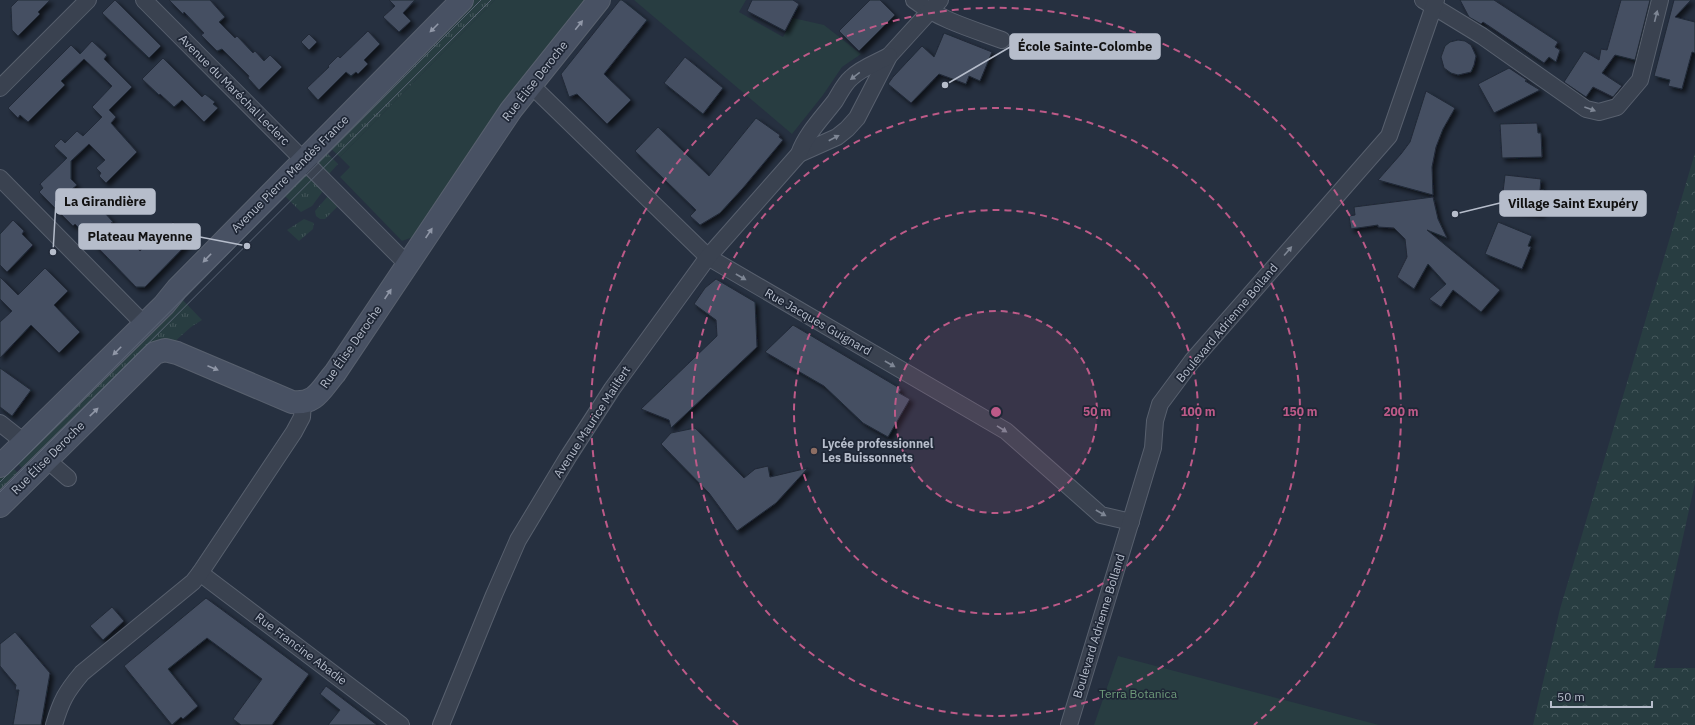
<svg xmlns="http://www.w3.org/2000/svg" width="1695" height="725" viewBox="0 0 1695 725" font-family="'IBM Plex Sans',sans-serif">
<defs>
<pattern id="grass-tufts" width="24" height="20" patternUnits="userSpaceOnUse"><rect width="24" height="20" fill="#283d41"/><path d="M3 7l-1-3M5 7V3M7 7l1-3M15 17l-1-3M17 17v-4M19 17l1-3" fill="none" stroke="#45575b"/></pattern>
<pattern id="forest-crowns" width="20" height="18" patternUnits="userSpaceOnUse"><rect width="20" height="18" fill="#283d41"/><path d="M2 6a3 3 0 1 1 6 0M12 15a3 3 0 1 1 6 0" fill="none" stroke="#45575b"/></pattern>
<filter id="shadow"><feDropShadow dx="3.5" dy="3.5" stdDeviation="2" flood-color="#0009"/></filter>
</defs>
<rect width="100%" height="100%" fill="#263040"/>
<!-- grass -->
<g fill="url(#grass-tufts)">
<polygon points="473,0 495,0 340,157 328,146"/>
<polygon points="324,150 338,164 327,176 316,165"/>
<polygon points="304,174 323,191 312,206 301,212 280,191"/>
<polygon points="328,196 338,206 325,219 320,219 316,216 315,211"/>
<polygon points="304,219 314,223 313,229 299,241 287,230"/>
<polygon points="177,294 202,320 191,327 27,473 14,460"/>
<polygon points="10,465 22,477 0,500 0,474"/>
</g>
<!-- forest -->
<polygon fill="url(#forest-crowns)" points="1695,153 1695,483 1654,668 1695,668 1695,725 1533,725 1560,609"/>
<!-- park -->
<g fill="#283d41">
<polygon points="495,0 589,0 413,237 402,241 340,177 350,167 340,157"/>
<polygon points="634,0 746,0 739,12 783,37 793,18 824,25 861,54 842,67 823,95 792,134"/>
<polygon points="1118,656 1379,725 1094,725"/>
</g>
<!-- building -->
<g fill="#455062" stroke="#212937" filter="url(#shadow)">
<polygon points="18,0 50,0 38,12 40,14 18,36 12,30 11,7"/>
<polygon points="115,0 161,46 149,58 102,13"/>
<polygon points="169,0 210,0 225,17 219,22 235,38 237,36 253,53 255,51 264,61 270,55 282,67 259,90 248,78 249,76 222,49 217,51 201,35 204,33 184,12 183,14"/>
<polygon points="389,0 415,0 403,13 411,21 399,32 383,17 395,6"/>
<polygon points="620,0 622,0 647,20 604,74 631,100 607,124 577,94 569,97 561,74"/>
<polygon points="752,0 793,0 799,4 785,31 747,11"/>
<polygon points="870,0 880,0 895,15 859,51 839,31"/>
<polygon points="1460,0 1494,0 1558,42 1555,47 1560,50 1556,62 1549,57 1544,63 1483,22 1481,24 1469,17"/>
<polygon points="1621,0 1650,0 1635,60 1615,55 1602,73 1622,86 1613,97 1593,87 1586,97 1564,82 1584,51 1599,60 1601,49 1607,50"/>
<polygon points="1674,0 1691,0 1675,17 1695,22 1695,53 1692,52 1682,89 1668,86 1670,80 1654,76"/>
<polygon points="368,31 380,44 364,60 368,64 358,74 356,72 351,76 346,72 318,100 307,88 329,67 328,66 338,56 340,58"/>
<polygon points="944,33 992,52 980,81 969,76 966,84 939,74 911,103 888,84 893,77 922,46 934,57"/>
<polygon points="309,34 317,42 309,50 301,42"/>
<polygon points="1458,40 1465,41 1471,45 1476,56 1474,65 1471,72 1458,75 1451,73 1444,68 1441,57 1445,46 1450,42"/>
<polygon points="92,41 107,55 104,59 132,87 109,110 116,117 111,123 137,152 106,183 99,176 101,173 96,168 105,160 89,144 71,161 71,179 77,185 71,190 95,213 98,210 102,214 104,212 113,222 111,223 140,251 163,229 164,230 173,222 191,240 145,287 136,287 75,224 73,226 39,192 43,188 40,184 67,158 54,146 61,139 65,143 77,131 83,136 102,117 92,107 112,86 84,59 61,81 65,85 28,122 20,115 18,118 8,108 71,45 80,54"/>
<polygon points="685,57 723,88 703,114 664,83"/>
<polygon points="163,58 202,97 205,94 215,102 213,104 218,108 204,122 182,100 174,107 160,94 159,95 142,79"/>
<polygon points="1509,68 1527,80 1525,81 1540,90 1494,113 1478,84"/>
<polygon points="1426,91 1455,108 1443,129 1436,147 1432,167 1433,195 1378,180 1401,154 1410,142"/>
<polygon points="756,118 780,135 779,137 783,140 743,188 720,213 700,225 690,216 696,210 635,151 658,127 709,176"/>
<polygon points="1537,123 1538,133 1541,133 1542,157 1502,158 1500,124"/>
<polygon points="1505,175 1541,179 1540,190 1544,190 1541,214 1501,209"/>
<polygon points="1433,197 1438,219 1447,238 1427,230 1500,290 1481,312 1453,290 1441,307 1429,299 1446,284 1428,264 1414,289 1397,277 1407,257 1405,239 1394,228 1378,227 1378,225 1351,229 1349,216 1355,215 1354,207"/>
<polygon points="13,220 24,231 22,234 33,245 7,272 0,265 0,234"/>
<polygon points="1498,222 1532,236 1528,246 1531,247 1522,269 1485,254"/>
<polygon points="45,268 68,291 54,305 80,332 59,353 31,325 0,358 0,322 12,311 0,299 0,277 18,295"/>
<polygon points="716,279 755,302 757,347 671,428 669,420 641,409 717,336 716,320 694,304 705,288"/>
<polygon points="793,325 901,389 899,393 910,399 888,437 863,423 824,386 765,352"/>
<polygon points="0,368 31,390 12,416 0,407"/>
<polygon points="695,428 744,478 755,469 768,466 770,477 808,468 776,503 737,531 709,493 661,444 671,433"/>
<polygon points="206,598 309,674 272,725 241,725 233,719 262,679 207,638 168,669 198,706 183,719 181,717 172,725 124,666"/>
<polygon points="112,607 124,621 103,640 90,626"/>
<polygon points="15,632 50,673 41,725 13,725 19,690 15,690 16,685 0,666 0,644"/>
<polygon points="326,686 377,725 328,725 340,710 320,694"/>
</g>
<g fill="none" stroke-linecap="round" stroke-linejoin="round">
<defs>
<g id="minor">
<polyline points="144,0 408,265"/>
<path d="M914,0C940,20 972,29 1002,40"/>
<polyline points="1423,0 1482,36 1586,109 1599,112 1617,107 1640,80 1660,0"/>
<polyline points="531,85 708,257 1006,431 1101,515 1131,522"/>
<polyline points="0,88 88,0"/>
<polyline points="799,154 837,137 847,129 857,118 889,56 940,0"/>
<polyline points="0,178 144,324"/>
<polyline points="0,423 24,442"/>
<polyline points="46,459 68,478"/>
<polyline points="200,573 401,725"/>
<path d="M54,725C61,701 66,692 82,673L193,582L200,573L294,432L302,417L303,403"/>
<path d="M441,725L494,595L518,540L568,457L612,389L708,257L799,154C806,134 822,118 835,101C840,93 844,84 851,78C861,68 876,63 889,56"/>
<polyline points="1069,725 1146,471 1153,448 1155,421 1160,404 1192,361 1389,136 1436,0"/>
</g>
<g id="secondary">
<polyline points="0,466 164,305 177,289 462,0"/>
<path d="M0,506L155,353L165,350L177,353L292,402C316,405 321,389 335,373L511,110L599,0"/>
</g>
</defs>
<!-- minor casing -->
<use href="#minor" stroke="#58606e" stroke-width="18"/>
<!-- secondary casing -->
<use href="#secondary" stroke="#58606e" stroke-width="24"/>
<!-- minor -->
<use href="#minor" stroke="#3a4250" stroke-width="16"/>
<!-- secondary -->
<use href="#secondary" stroke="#485163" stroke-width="22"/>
<!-- tram -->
<g stroke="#5c6677" stroke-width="1">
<polyline points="0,482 481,0"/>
<polyline points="0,492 491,0"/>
</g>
</g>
<!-- one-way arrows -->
<defs><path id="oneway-solid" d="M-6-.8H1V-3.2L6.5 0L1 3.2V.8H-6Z"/></defs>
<g fill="#7e8694">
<use href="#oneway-solid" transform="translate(1656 16) rotate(-76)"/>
<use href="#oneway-solid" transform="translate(855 76) rotate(143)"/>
<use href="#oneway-solid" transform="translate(1590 109) rotate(20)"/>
<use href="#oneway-solid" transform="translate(834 138) rotate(-28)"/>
<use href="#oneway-solid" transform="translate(1288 251) rotate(-49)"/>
<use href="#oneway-solid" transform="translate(741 277) rotate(30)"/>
<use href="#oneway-solid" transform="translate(890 364) rotate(30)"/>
<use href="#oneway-solid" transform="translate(1002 429) rotate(32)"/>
<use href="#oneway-solid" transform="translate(1101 513) rotate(30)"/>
</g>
<g fill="#9097a7">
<use href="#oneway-solid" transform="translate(579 25) rotate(-51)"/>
<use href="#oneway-solid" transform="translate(434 28) rotate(135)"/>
<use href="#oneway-solid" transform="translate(429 233) rotate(-56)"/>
<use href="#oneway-solid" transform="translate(207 258) rotate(134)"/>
<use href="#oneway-solid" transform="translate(388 294) rotate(-56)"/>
<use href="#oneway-solid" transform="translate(117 351) rotate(135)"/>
<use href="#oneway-solid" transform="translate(213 368) rotate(23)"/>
<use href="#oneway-solid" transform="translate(94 412) rotate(-44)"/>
</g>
<!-- distance rings -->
<circle cx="996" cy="412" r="101" fill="#bd5a88" fill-opacity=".12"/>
<g fill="none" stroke="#bd5a88" stroke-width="2" stroke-dasharray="7 5">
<circle cx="996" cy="412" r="101"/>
<circle cx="996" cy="412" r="202"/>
<circle cx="996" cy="412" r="304"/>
<path d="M738 725A405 405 0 1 1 1254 725"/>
</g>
<!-- markers -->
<circle fill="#8d6e63" stroke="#1f2736" stroke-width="1.5" cx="814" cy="451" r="4"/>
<g text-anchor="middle" stroke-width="3.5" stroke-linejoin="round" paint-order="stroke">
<!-- street labels -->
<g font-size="12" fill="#b6bdcb" stroke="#1f2736">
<text transform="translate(535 81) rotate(-52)" y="4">Rue Élise Deroche</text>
<text transform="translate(234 90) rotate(45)" y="4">Avenue du Maréchal Leclerc</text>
<text transform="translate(290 174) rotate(-45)" y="4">Avenue Pierre Mendès France</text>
<text transform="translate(818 322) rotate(30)" y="4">Rue Jacques Guignard</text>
<text transform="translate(1227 323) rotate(-50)" y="4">Boulevard Adrienne Bolland</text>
<text transform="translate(351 347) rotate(-55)" y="4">Rue Élise Deroche</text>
<text transform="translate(592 422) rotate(-57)" y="4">Avenue Maurice Mailfert</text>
<text transform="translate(48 458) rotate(-45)" y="4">Rue Élise Deroche</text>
<text transform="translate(1099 626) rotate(-73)" y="4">Boulevard Adrienne Bolland</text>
<text transform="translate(301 649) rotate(37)" y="4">Rue Francine Abadie</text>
</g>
<!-- poi labels -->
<g font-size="12" font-weight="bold" fill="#b6bdcb" stroke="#1f2736" text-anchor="start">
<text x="822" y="448">Lycée professionnel<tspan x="822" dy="14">Les Buissonnets</tspan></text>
</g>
<!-- park labels -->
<g font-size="12" fill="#6e9b7a" stroke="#1f2736">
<text x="1138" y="698">Terra Botanica</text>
</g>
</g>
<circle cx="996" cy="412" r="6" fill="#bd5a88" stroke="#1f2736" stroke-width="2"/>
<g font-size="12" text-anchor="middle" font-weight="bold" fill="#bd5a88" stroke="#1f2736" stroke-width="3.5" stroke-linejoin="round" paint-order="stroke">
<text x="1097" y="416">50 m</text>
<text x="1198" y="416">100 m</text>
<text x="1300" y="416">150 m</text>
<text x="1401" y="416">200 m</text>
</g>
<!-- callouts -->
<path fill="none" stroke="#b6bdcb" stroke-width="1.5" d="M945 85L1010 47M53 252L56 201M1455 214L1500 203M247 246L200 237"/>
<g fill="#b6bdcb" stroke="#1f2736" stroke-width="1.5">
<circle cx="945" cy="85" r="4"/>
<circle cx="53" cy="252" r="4"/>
<circle cx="1455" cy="214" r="4"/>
<circle cx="247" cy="246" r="4"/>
</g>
<g fill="#b6bdcb" stroke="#b6bdcb" stroke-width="1.5">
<rect x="1010" y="34" width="150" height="25" rx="4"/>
<rect x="56" y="189" width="99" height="25" rx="4"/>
<rect x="1500" y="191" width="146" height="25" rx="4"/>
<rect x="79" y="224" width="121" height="25" rx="4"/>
</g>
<g font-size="13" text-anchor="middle" font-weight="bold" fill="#111">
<text x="1085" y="51">École Sainte-Colombe</text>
<text x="105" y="206">La Girandière</text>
<text x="1573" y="208">Village Saint Exupéry</text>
<text x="140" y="241">Plateau Mayenne</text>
</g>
<!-- scale -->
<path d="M1551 701v6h101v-6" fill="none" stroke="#b6bdcb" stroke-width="2"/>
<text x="1557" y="701" font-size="12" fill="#b6bdcb" stroke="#1f2736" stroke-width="3" paint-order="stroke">50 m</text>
</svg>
